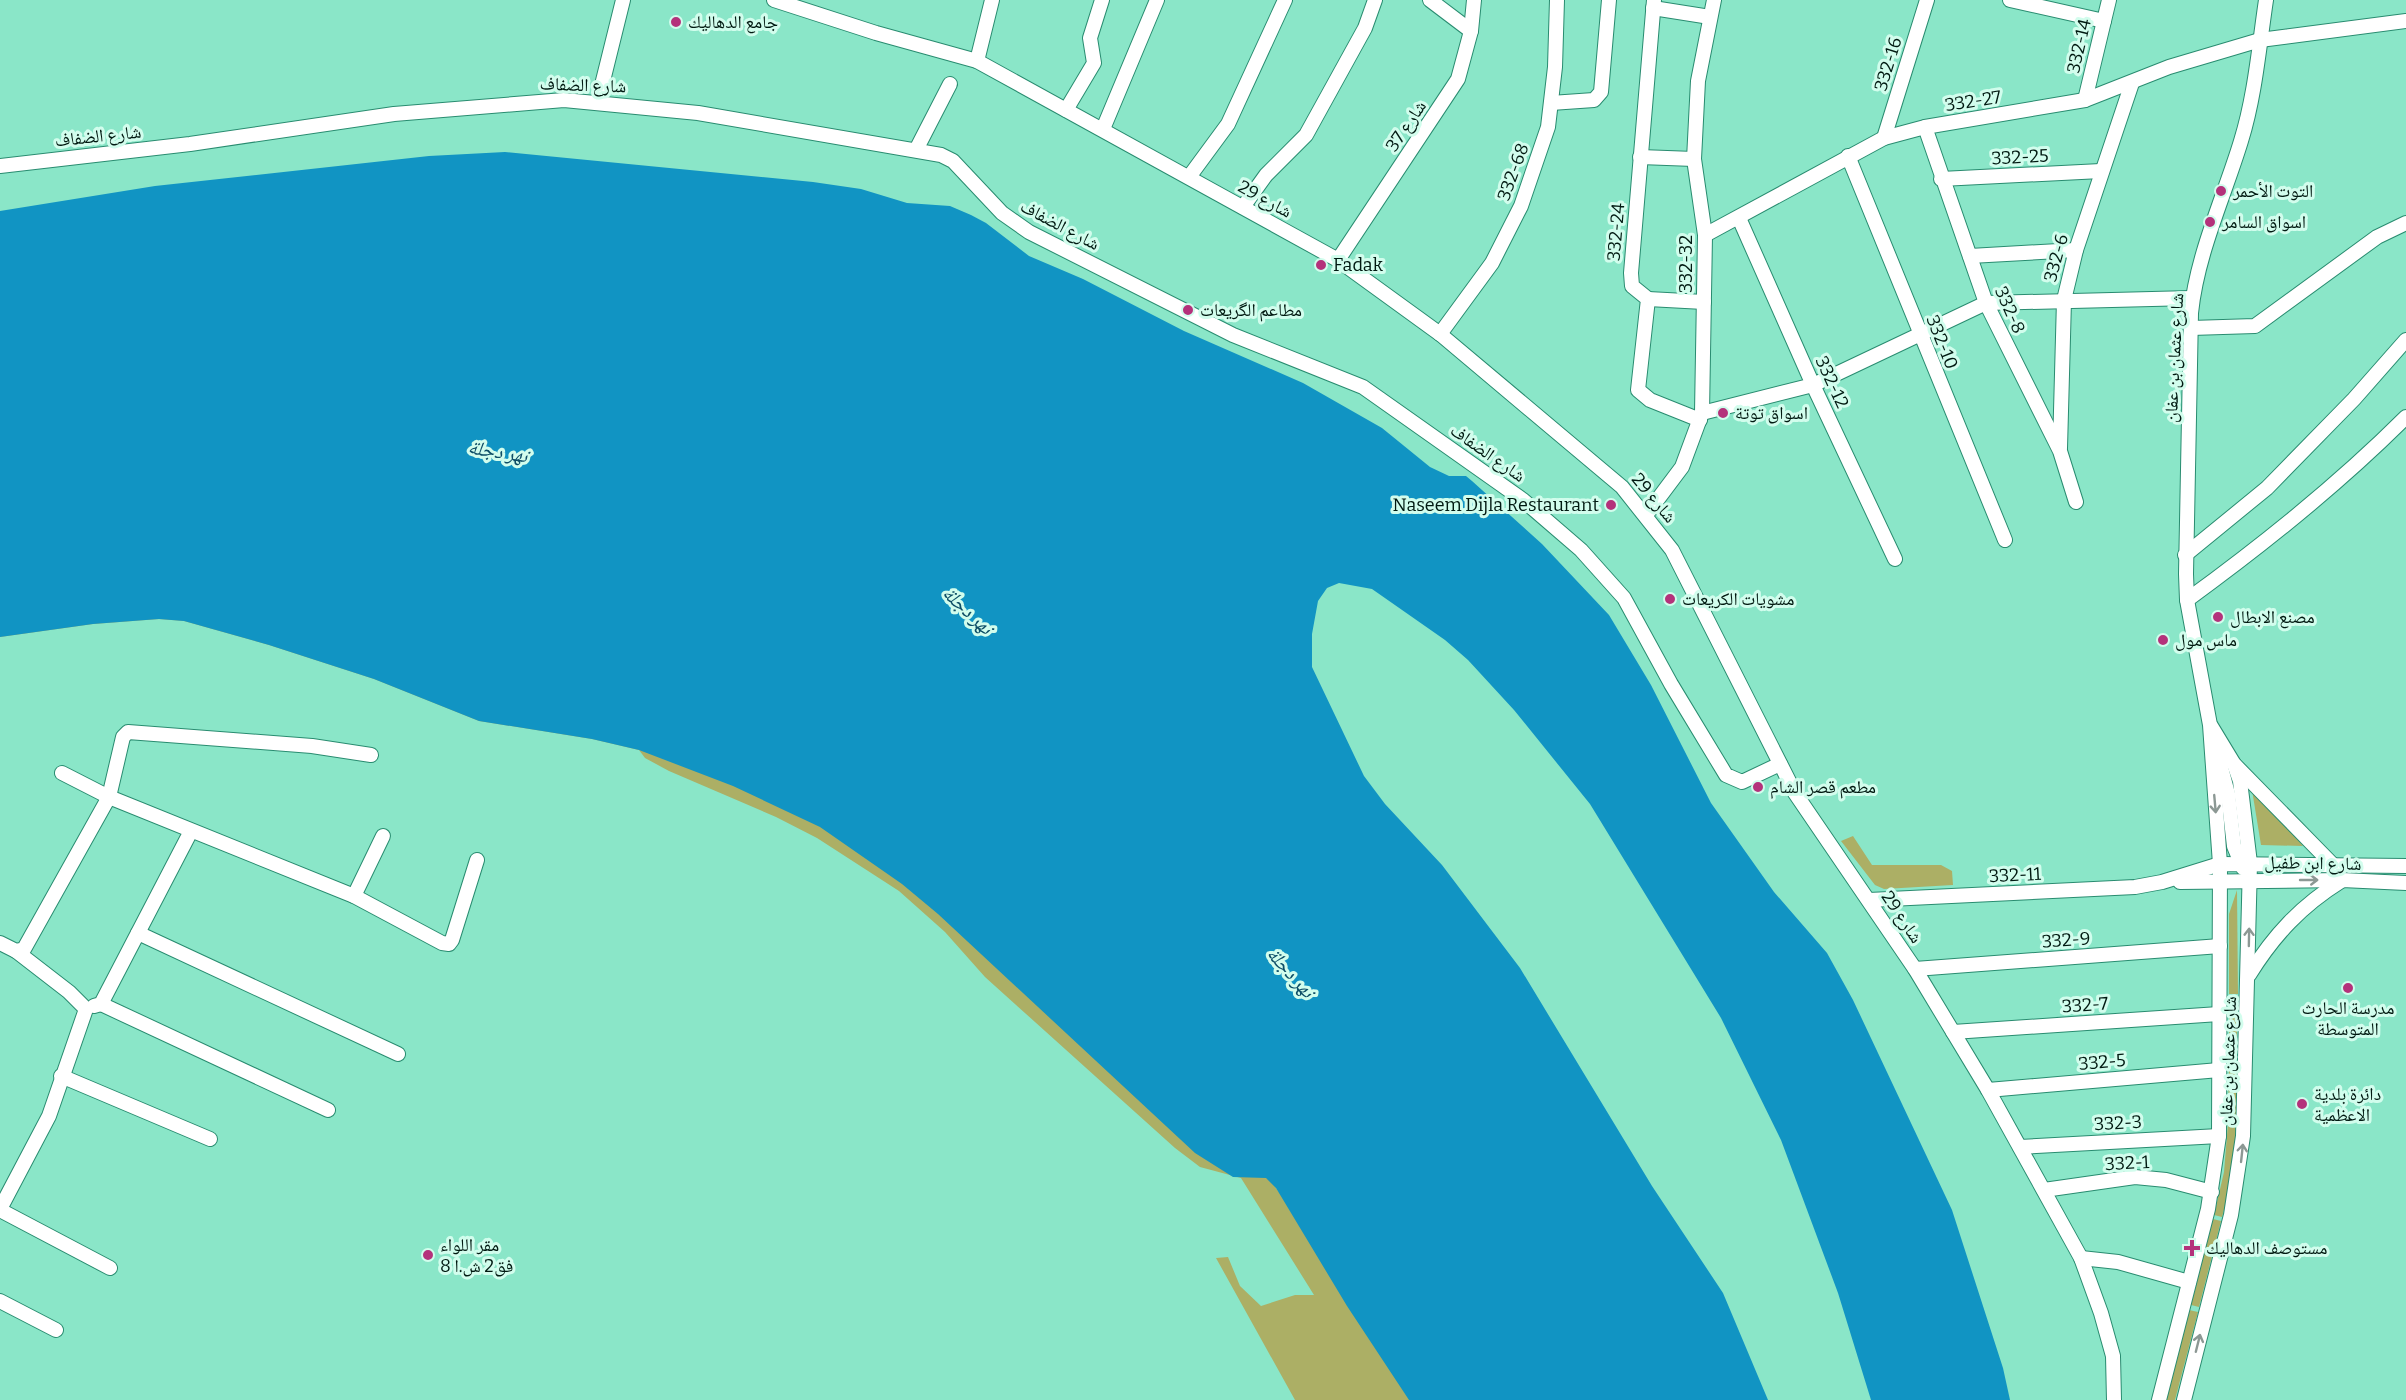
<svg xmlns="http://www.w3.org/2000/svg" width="2406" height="1400" viewBox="0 0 2406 1400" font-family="Bitter,'Noto Naskh Arabic',serif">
<rect width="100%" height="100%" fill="#8ae6c8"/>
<!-- green -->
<g fill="#acaf65">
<polygon points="160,606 651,727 875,858 1237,1132 1424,1400 1295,1400 1216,1258 1228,1257 1240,1286 1261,1306 1295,1295 1314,1295 1241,1178 1200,1167 1175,1148 985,977 945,932 899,891 817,838 776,817 669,771 645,758 639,750 592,739 479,721 374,679 269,645 184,621 159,619 93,624 0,637 0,625"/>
<polygon points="2252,790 2255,790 2303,846 2261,845"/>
<polygon points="1853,836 1872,865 1941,865 1952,871 1953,885 1884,889 1875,885 1841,841"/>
<polygon points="2237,890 2238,994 2229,994 2229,914"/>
<rect x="2229" y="997" width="8" height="61"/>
<polygon points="2229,1061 2237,1061 2237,1120 2228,1120"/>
<path d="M2228,1123H2236C2235,1156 2231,1186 2222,1217L2214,1215L2224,1172Z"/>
<polygon points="2213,1219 2221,1221 2199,1307 2191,1305"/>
<polygon points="2189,1310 2198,1312 2175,1400 2166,1400"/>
</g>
<!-- water -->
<polygon fill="#1194c3" points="505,152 813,182 861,189 907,203 950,206 971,215 986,223 1029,256 1083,279 1184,331 1303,383 1382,428 1430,467 1449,476 1466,476 1472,481 1542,544 1609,615 1651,685 1711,803 1774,892 1827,953 1853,1000 1952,1210 2003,1368 2010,1400 1871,1400 1838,1293 1781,1140 1721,1018 1590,804 1514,710 1468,660 1445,640 1372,589 1339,583 1327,588 1318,601 1312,634 1312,667 1364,776 1385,804 1442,865 1520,968 1652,1186 1723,1293 1768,1400 1409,1400 1347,1306 1276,1188 1266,1178 1233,1177 1195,1153 938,914 902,884 820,827 733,786 639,750 592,739 479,721 374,679 269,645 184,621 159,619 93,624 0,637 0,211 155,186 429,156"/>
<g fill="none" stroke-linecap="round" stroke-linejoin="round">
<defs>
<g id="minor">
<polyline points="774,0 876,33 977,61 1338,260 1440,334 1622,487 1672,550 1795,793 1915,969 1988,1090 2081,1258 2101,1313 2113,1356 2114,1400"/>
<polyline points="1430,0 1471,31"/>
<polyline points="1654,0 1631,273 1632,286 1648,299 1638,390 1650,400 1700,420"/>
<polyline points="2010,0 2104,21"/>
<polyline points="1653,8 1710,17"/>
<polyline points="977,61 992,0"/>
<polyline points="2085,100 2109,0"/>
<polyline points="598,101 623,0"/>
<polyline points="1551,103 1594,100 1601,92 1609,0"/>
<polyline points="1066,110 1094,63 1090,38 1102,0"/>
<polyline points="1925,127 1986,303 2060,451 2076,502"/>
<polyline points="1103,129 1157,0"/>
<polyline points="1884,138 1927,0"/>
<polyline points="916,150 950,84"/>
<polyline points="1848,156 2005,540"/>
<polyline points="1640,157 1694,159"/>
<polyline points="0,166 190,144 394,114 564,100 698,113 941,155 953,161 1002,213 1029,232 1233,335 1363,387 1523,500 1581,550 1624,598 1671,684 1726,775 1742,782 1780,764"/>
<polyline points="1189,177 1228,124 1285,0"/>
<polyline points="1941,179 2101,171"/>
<polyline points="1243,207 1266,175 1306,135 1365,28 1375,0"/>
<polyline points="1739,218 1813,385 1895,559"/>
<polyline points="1705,235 1884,138 1925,127 2085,100 2169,67 2260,40 2406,21"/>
<polyline points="1970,256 2076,250"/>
<polyline points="1338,260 1458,79 1471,31 1474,0"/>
<polyline points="1648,299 1704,302"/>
<polyline points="2191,328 2255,326 2377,237 2406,223"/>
<polyline points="1440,334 1492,263 1521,206 1548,127 1555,67 1557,0"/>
<polyline points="1702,413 1813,385 1986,303 2192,298"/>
<polyline points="2060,448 2064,300 2076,250 2132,83"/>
<polyline points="1646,515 1682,467 1702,413 1705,235 1694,159 1698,81 1714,0"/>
<polyline points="2185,555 2267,488 2354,399 2406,340"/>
<path d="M2187,600C2264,544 2338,485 2406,417"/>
<polyline points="2218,756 2228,794 2234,846 2243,868"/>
<polyline points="2235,765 2332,864"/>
<polyline points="62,773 109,797 354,896 442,943 449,944 452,940 477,860"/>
<polyline points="2180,882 2342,880 2406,883"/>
<polyline points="354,896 383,836"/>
<polyline points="1869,900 2135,887 2162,882 2220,864 2406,866"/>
<polyline points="138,933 398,1054"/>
<polyline points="0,943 16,951 24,949 109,797 123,737 128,732 312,746 371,755"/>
<polyline points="1915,969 2220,946"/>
<path d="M2249,975C2274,935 2301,906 2341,881"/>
<polyline points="101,1004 328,1110"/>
<polyline points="94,1006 101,1004 191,831"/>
<polyline points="1953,1032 2219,1014"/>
<polyline points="61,1076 210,1139"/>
<polyline points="1988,1090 2219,1070"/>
<polyline points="2020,1147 2219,1136"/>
<polyline points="2044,1190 2135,1177 2166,1180 2212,1192"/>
<polyline points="0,1209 49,1116 86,1009 69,992 16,951"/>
<polyline points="0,1210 110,1268"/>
<polyline points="2081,1258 2118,1262 2189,1282"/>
<polyline points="0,1301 56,1330"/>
<path d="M2159,1400L2208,1209L2219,1136L2220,864L2210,725L2187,600L2186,574L2191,313C2197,254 2224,197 2241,141C2255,96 2259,47 2266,0"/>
<polyline points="2184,1400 2231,1215 2243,1136 2250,863 2240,781 2234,764 2211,726"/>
</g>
</defs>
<!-- minor casing -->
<use href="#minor" stroke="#298c70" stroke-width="16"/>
<!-- minor -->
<use href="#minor" stroke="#fff" stroke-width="14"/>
</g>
<!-- one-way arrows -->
<defs><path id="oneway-shaft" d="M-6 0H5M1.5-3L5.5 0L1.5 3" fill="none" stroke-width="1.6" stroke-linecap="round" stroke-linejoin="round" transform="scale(1.5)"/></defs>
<g stroke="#8c9894">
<use href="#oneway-shaft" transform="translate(2215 804) rotate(85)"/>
<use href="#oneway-shaft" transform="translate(2309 880)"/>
<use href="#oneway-shaft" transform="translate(2249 937) rotate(-89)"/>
<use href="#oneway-shaft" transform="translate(2242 1153) rotate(-84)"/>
<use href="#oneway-shaft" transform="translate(2198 1343) rotate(-76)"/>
</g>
<!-- markers -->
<g fill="#b4327b" stroke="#d2fded" stroke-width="2">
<circle cx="676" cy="22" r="6"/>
<circle cx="2221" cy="191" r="6"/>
<circle cx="2210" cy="222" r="6"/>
<circle cx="1321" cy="265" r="6"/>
<circle cx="1188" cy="310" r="6"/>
<circle cx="1723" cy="413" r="6"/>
<circle cx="1611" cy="505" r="6"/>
<circle cx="1670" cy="599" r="6"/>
<circle cx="2218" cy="617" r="6"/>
<circle cx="2163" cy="640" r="6"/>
<circle cx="1758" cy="787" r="6"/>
<circle cx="2348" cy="988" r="6"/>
<circle cx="2302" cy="1104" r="6"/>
<path d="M2189 1239h6v6h6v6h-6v6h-6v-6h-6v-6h6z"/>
<circle cx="428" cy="1255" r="6"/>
</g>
<g text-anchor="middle" stroke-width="6" stroke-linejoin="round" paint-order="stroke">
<!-- poi labels -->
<g font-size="18" fill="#001911" stroke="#d2fded" text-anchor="start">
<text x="688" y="28">جامع الدهاليك</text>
<text x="2233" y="197">التوت الأحمر</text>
<text x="2222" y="228">اسواق السامر</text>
<text x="1333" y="271">Fadak</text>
<text x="1200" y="316">مطاعم الگريعات</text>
<text x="1735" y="419">اسواق توتة</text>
<text x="1599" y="511" text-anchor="end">Naseem Dijla Restaurant</text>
<text x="1682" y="605">مشويات الكريعات</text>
<text x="2230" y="623">مصنع الابطال</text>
<text x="2175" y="646">ماس مول</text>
<text x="1770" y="793">مطعم قصر الشام</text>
<text x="2348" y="1014" text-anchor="middle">مدرسة الحارث<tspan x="2348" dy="21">المتوسطة</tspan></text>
<text x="2314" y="1100">دائرة بلدية<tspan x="2314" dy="21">الاعظمية</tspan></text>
<text x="440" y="1251">مقر اللواء<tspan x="440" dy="21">8 فق2 ش.ا</tspan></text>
<text x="2206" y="1254">مستوصف الدهاليك</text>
</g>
<!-- street labels -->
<g font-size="18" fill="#001911" stroke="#d2fded">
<text transform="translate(2079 46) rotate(-77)" y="6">332-14</text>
<text transform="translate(1888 64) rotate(-73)" y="6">332-16</text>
<text transform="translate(583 85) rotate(2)" y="6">شارع الضفاف</text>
<text transform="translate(1973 101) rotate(-9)" y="6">332-27</text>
<text transform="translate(1406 126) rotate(-56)" y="6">شارع 37</text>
<text transform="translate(98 136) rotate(-6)" y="6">شارع الضفاف</text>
<text transform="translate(2020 157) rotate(-3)" y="6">332-25</text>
<text transform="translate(1513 172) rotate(-70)" y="6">332-68</text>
<text transform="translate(1265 199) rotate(29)" y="6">شارع 29</text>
<text transform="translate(1060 225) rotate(28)" y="6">شارع الضفاف</text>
<text transform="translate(1616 232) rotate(-85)" y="6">332-24</text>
<text transform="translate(2056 258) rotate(-75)" y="6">332-6</text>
<text transform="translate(1686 264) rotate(-90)" y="6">332-32</text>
<text transform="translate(2010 310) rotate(66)" y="6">332-8</text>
<text transform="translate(1942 342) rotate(68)" y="6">332-10</text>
<text transform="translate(2174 358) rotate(-87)" y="6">شارع عثمان بن عفان</text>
<text transform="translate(1832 382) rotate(65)" y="6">332-12</text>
<text transform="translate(1488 453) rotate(35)" y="6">شارع الضفاف</text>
<text transform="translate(1654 498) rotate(50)" y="6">شارع 29</text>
<text transform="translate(2313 863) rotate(1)" y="6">شارع ابن طفيل</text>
<text transform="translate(2015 875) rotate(-3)" y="6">332-11</text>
<text transform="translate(1902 917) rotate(56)" y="6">شارع 29</text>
<text transform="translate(2066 940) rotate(-4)" y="6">332-9</text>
<text transform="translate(2085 1005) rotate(-4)" y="6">332-7</text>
<text transform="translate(2228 1061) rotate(-88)" y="6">شارع عثمان بن عفان</text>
<text transform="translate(2102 1062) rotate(-5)" y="6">332-5</text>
<text transform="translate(2118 1123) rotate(-3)" y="6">332-3</text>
<text transform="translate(2127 1163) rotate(-3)" y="6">332-1</text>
</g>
<!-- water labels -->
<g font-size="20" font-style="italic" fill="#0d4d66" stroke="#d2fded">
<text transform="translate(498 451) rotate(9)" y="7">نهر دجلة</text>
<text transform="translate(968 610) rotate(43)" y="7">نهر دجلة</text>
<text transform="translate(1291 972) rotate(48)" y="7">نهر دجلة</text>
</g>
</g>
</svg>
